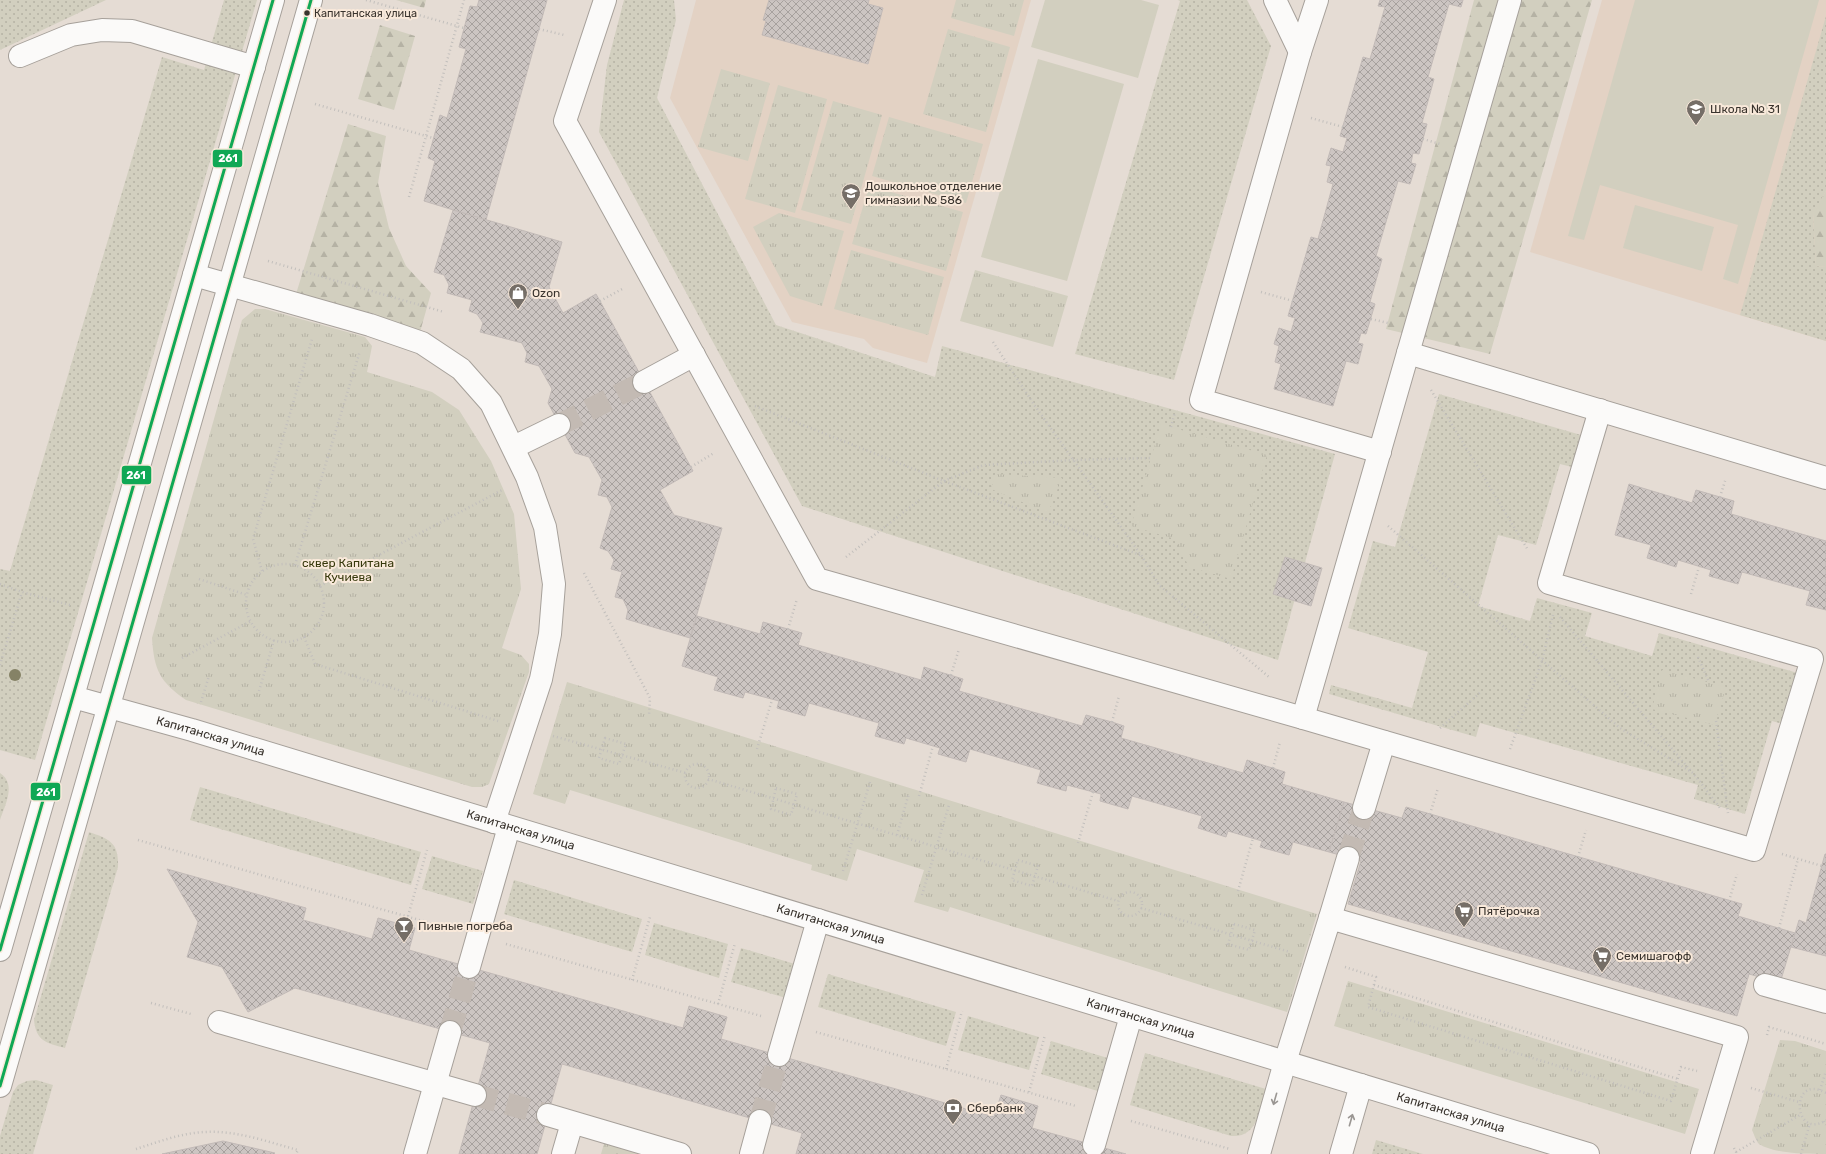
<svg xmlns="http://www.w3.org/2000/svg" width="1826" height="1154" viewBox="0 0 1826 1154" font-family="Rubik,sans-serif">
<defs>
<pattern id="grass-dots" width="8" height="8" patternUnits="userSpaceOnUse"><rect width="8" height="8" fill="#d2cfbf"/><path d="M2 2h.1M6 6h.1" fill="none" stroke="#b5b2a4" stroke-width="1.8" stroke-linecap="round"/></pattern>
<pattern id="forest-firs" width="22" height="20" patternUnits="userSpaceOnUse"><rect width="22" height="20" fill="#d2cfbf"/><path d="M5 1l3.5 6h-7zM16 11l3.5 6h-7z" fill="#b5b2a4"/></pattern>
<pattern id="park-tufts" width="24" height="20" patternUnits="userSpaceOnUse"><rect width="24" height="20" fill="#d2cfbf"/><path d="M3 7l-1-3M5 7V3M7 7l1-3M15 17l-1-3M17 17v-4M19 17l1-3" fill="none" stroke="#b5b2a4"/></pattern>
<pattern id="building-cross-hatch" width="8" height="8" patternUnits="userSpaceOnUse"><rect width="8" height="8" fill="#ccc5c2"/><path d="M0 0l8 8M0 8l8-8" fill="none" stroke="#a7a19e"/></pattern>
</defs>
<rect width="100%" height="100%" fill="#e5dcd4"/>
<!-- built -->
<g fill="#e3d2c4">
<polygon points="696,0 1031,0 927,363 873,348 864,339 792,322 670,98"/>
<polygon points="1602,0 1826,0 1826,341 1530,252"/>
</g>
<!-- grass -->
<g fill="url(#grass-dots)">
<polygon points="0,0 106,0 0,50"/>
<polygon points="224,0 257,0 35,760 0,750 0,569 10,571 162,57 204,70"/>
<polygon points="624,0 674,0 676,20 657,98 776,325 935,377 942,346 1335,454 1278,660 802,506 599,132 607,65"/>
<polygon points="1178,0 1247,0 1271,46 1174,380 1075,354 1180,1"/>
<polygon points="1826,16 1826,191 1813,214 1816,266 1826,267 1826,341 1740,315"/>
<polygon points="1439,394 1581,435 1572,467 1560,464 1536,545 1498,535 1478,606 1530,621 1537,598 1592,613 1585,636 1652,656 1659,633 1801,674 1787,725 1772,721 1745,814 1694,799 1698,785 1480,723 1476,737 1329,694 1331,685 1412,708 1428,652 1348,628 1373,541 1395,547"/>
<path d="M0,773C17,784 5,805 0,820Z"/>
<polygon points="200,787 421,852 411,885 190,820"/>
<path d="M89,832C110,839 119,843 118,867L65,1048C46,1043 36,1041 34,1020Z"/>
<polygon points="432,856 483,871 473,904 422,889"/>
<polygon points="514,880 642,919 632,952 504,914"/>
<polygon points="654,923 728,944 719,978 645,955"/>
<polygon points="741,948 795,964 786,998 731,982"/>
<polygon points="828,974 956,1012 946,1046 818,1007"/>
<polygon points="968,1016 1039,1037 1029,1070 958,1050"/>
<polygon points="1051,1041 1111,1059 1101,1092 1041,1074"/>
<path d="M1145,1053L1266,1089C1259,1110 1258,1138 1231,1136L1130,1105Z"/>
<polygon points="36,1080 53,1085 33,1154 0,1154 0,1136 13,1092 18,1085 27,1081"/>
<polygon points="1376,1140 1423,1154 1372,1154"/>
</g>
<!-- forest -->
<g fill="url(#forest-firs)">
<polygon points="396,0 426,0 424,8"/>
<polygon points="1474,0 1592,0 1490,354 1386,329"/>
<polygon points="380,25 415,36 394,110 358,99"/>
<polygon points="348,124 386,136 378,183 389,228 406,266 431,293 420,332 296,294"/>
<polygon points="1826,191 1826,267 1816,266 1813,213"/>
</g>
<!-- park -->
<g fill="url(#park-tufts)">
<polygon points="956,0 1024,0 1014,36 951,18"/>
<polygon points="948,29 1010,47 986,132 923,114"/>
<polygon points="721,69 770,83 748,161 698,147"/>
<polygon points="778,85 827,99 795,213 745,199"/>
<polygon points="833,101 882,115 851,224 801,210"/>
<polygon points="889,117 983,144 966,203 872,176"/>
<polygon points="869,186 963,212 946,271 852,244"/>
<polygon points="779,213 844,231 822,306 790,296 753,227"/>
<polygon points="851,250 944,277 928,335 834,309"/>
<polygon points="975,270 1068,296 1053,347 960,321"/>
<path d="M255,309H265L365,337L372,346L367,372L432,392L459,410L491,461L514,514L521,589L502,648L521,655L529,664V672L489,784L482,787H472L186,700C160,682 154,670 152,638L242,320Z"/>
<polygon points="1161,424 1267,455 1231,579 1189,567 1175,539 1131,526"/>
<polygon points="995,474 1062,478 1048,513 991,489"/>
<polygon points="1662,670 1726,687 1715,725 1652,709"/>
<polygon points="567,682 1317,914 1287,1012 950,907 948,912 914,902 924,870 857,849 847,881 811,870 812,865 570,790 565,804 533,794"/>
<polygon points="1348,981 1699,1089 1685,1134 1334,1026"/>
<path d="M1780,1040L1795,1041L1826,1051V1154C1806,1154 1775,1154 1759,1144C1756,1141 1754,1134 1752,1130Z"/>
<polygon points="605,1140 654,1154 601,1154"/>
</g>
<!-- garden -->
<g fill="#d2cfbf">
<polygon points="1045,0 1141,0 1159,5 1138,78 1031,47"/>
<polygon points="1635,0 1819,0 1738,284 1723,279 1738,225 1600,185 1584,240 1568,236"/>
<polygon points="1038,59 1124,84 1067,281 981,257"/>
<polygon points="1635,205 1714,227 1702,271 1623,248"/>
</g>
<!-- building -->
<g fill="url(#building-cross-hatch)" stroke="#c2bab7">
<polygon points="479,0 547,0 486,220 424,201 435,161 428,158 440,115 447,118 466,49 459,47 470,6 477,7"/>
<polygon points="769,0 869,0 868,4 883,8 868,64 762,35 766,21 763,20"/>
<polygon points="1380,0 1463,0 1461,7 1449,4 1428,77 1434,79 1422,123 1427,124 1419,154 1413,153 1411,163 1416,164 1410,184 1398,181 1376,256 1382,259 1370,302 1375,304 1366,334 1361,333 1358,343 1363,344 1358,364 1346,361 1333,406 1274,389 1281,364 1275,362 1279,346 1274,344 1279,328 1291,332 1295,318 1288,316 1311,237 1318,239 1333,184 1327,182 1331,166 1326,165 1331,148 1343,152 1347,138 1340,136 1363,57 1370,59 1385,7 1378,6"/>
<polygon points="453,210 562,242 549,287 563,313 596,294 600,301 693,471 660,490 674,515 722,528 690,638 626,619 628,610 623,599 615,597 622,572 611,569 614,560 608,551 600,548 612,507 607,497 598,495 602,480 589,457 575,453 548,403 552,389 539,366 525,362 527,353 522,343 480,332 483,323 477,314 469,311 472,300 447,293 449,285 444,275 434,272"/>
<polygon points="1629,484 1692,503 1696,490 1720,497 1734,501 1731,514 1826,541 1826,610 1806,605 1810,591 1742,572 1738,584 1709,576 1711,570 1678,560 1676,567 1647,558 1651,545 1615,535"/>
<polygon points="1285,557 1322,568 1311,606 1273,594"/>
<polygon points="697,616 760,634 763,622 802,633 798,645 921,680 924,667 963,679 959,691 1082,726 1086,715 1112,722 1124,726 1121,738 1243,773 1247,760 1285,772 1282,784 1344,802 1329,852 1293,842 1289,855 1260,847 1262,841 1228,831 1226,837 1198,828 1202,816 1132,796 1128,809 1100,801 1101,794 1067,785 1066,791 1037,783 1041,770 970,749 966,762 938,754 940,748 906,738 904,744 875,736 879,723 809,703 805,716 777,708 779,701 745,692 743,698 714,690 718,677 682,666"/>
<polygon points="1344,802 1402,818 1406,807 1742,904 1738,916 1795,933 1780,983 1749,974 1737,1016 1348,904 1361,861 1329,852"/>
<polygon points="1825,854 1826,854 1826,956 1791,947 1799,920 1806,923"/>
<polygon points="167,869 306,908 303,920 372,939 378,918 415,928 409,950 683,1028 689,1006 727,1017 721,1039 994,1117 1001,1095 1038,1106 1032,1128 1126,1154 796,1154 802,1133 562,1064 537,1154 459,1154 490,1043 295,988 248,1012 222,967 187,957 198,922"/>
<polygon points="223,1141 275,1153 274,1154 162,1154"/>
</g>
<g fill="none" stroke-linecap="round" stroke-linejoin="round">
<!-- minor-tunnel -->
<g stroke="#c3bab3" stroke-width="22" stroke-dasharray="22 11" stroke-linecap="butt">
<polyline points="559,425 644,382"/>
<polyline points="1348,858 1364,808"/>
<polyline points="450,1032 469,967"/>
<polyline points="475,1095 548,1115"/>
<polyline points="760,1121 779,1055"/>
</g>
<defs>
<g id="minor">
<polyline points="605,0 565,121 817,579 1303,718 1754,850 1812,659 1549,583 1600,410"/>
<polyline points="1275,0 1300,52"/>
<polyline points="1317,0 1300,52 1201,400 1380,452"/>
<polyline points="20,56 71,35 102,30 132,31 254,67"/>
<polyline points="194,275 370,325 422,343 461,369 491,403 527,477 545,527 554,584 550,634 541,679 494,822"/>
<polyline points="1408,353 1510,0"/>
<polyline points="644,382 694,355"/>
<polyline points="514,447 559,425"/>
<path id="s1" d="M73,697L192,730L1588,1154"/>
<polyline points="1303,718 1408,353 1826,478"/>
<polyline points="1364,808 1384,742"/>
<polyline points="1330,918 1348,858"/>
<polyline points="0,950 273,0"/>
<polyline points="469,967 509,827"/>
<polyline points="1765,985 1826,1002"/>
<polyline points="219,1022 475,1095"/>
<polyline points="779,1055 818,920"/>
<polyline points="0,1086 311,0"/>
<polyline points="548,1115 680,1154"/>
<polyline points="1094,1145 1131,1016"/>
<polyline points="415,1154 450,1032"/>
<polyline points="563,1154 572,1123"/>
<polyline points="751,1154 760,1121"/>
<polyline points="1259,1154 1285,1062 1330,918 1737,1037 1702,1154"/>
<polyline points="1341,1154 1361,1085"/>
</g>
</defs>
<!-- minor casing -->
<use href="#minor" stroke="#a6a09a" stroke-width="24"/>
<!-- path -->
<g stroke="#c2bfbc" stroke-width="2.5" stroke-dasharray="1 3" stroke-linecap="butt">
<polyline points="366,0 464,28"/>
<polyline points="539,29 564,35"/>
<polyline points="315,104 433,138"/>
<polyline points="1311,118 1343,127"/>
<polyline points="1423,139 1440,144"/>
<polyline points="409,197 464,0"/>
<polyline points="268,261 444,312"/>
<polyline points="1261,292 1293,301"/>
<polyline points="600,301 624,288"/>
<polyline points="1371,319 1388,323"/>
<polyline points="993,342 1035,406 1141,555 1159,585 1269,677"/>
<polyline points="1431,390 1528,550"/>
<polyline points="755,406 944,481 1140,555"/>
<polyline points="1171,427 1175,412"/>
<polyline points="691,467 714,453"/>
<polyline points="1720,497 1726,478"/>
<polyline points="1388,526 1620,728 1693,773 1721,809"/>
<polyline points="846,557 944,481 984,465 1074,460 1151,458"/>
<circle cx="285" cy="603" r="39"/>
<polyline points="295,565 360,351"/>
<polyline points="262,571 253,539 312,339"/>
<polyline points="584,573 650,698 649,716"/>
<polyline points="199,579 247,595"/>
<polyline points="0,584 22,592 70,605"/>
<polyline points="320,586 502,490"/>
<polyline points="1691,594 1699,567"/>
<polyline points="1560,617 1691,771"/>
<polyline points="788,629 797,599"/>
<polyline points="304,637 315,664 498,721"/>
<polyline points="1698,657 1709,682"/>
<polyline points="182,658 251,621"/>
<polyline points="0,665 22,592"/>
<polyline points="951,675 959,649"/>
<polyline points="259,691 274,640"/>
<polyline points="201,702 209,676"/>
<polyline points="1716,721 1728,813"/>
<polyline points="1112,722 1119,696"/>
<polyline points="1440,728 1482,691"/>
<polyline points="553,736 686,773"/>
<polygon points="605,738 626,744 619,764 599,758"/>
<polyline points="757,749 772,700"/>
<polyline points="1510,749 1542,661 1553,615"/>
<circle cx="697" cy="776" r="12"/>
<polyline points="1273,768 1280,742"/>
<polyline points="708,779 1118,901"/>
<polygon points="776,788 797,794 791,815 771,809"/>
<polyline points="919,796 933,746"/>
<polyline points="1430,814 1438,788"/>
<polyline points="897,835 909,793"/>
<polyline points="138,840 451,929"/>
<polyline points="1078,843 1093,792"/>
<polyline points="1782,854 1822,866"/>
<polyline points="1578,857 1586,830"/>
<polygon points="1018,860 1038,866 1032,886 1012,880"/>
<polyline points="843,871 870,782"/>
<polyline points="1238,891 1253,838"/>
<circle cx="1130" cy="904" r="12"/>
<polyline points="922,895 949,805"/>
<polyline points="1729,901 1737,874"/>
<polyline points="1141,908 1290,952"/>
<polyline points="408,916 427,850"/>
<polygon points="1234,924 1255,930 1249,950 1228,944"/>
<polyline points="1779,928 1798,859"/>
<polyline points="506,944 761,1016"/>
<polyline points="1345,967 1376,977 1368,1007 1671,1101 1681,1067 1697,1071"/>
<polyline points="632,980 650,917"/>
<polyline points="1374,985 1678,1079"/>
<polyline points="151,1003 191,1014"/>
<polyline points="718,1004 735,943"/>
<polyline points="816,1032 1076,1106"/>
<polyline points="1767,1035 1769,1027 1826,1044"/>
<polyline points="946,1069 962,1011"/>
<polyline points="1751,1088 1799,1102"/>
<polyline points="1820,1090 1826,1071"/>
<polyline points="1029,1092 1045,1035"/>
<path d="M1826,1093C1789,1072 1793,1142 1826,1120"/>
<polyline points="1131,1121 1230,1149"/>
<polyline points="1824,1121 1826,1125"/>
<polyline points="1734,1148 1737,1154"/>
<path d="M136,1149C158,1142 181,1133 205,1132C236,1130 268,1142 298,1150L296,1154"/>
<polyline points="1736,1152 1800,1115"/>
<polyline points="1801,1154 1810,1123"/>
</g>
<!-- minor -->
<use href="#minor" stroke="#fbfaf9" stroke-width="22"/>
<defs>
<g id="bus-1">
<polyline points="0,950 273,0"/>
<polyline points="0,1086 311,0"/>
</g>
</defs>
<!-- bus-1 casing -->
<use href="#bus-1" stroke="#f9e9da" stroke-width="6"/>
<!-- bus-1 -->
<use href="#bus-1" stroke="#10a855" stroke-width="3"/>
</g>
<!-- trees -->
<circle fill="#858266" cx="15" cy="675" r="6"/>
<!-- one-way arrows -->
<defs><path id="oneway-shaft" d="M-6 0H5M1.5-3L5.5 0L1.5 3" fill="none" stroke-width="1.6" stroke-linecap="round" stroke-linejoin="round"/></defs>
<g stroke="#9a9693">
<use href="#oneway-shaft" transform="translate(1275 1099) rotate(106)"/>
<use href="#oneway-shaft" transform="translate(1351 1120) rotate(-74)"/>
</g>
<!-- icons -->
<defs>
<symbol id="school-pin" viewBox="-11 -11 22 30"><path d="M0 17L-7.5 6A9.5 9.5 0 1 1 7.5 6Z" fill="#756e67" stroke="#f9e9da"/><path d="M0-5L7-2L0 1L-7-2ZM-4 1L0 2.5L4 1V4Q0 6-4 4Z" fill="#fff"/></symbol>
<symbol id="shop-pin" viewBox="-11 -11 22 30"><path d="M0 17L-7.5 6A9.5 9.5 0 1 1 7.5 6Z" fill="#756e67" stroke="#f9e9da"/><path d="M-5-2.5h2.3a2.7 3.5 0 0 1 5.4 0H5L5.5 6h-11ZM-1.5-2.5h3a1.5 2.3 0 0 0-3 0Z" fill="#fff"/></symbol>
<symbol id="supermarket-pin" viewBox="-11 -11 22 30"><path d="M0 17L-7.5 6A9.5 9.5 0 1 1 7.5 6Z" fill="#756e67" stroke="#f9e9da"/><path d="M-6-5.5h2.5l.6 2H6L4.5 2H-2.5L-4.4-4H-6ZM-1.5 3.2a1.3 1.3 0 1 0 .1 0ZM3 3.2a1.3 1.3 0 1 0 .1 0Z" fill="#fff"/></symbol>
<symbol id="bar-pin" viewBox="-11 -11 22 30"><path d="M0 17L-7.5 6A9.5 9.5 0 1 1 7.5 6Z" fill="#756e67" stroke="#f9e9da"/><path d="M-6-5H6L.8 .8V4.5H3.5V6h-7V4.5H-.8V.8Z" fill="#fff"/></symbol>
<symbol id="bank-pin" viewBox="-11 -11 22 30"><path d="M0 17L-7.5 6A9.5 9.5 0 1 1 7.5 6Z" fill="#756e67" stroke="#f9e9da"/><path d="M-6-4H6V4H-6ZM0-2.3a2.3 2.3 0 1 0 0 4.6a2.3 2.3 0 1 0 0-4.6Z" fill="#fff"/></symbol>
</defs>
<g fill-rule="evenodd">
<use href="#school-pin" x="1685" y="98" width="22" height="30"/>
<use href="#school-pin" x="840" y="182" width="22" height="30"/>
<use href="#shop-pin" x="507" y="282" width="22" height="30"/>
<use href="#supermarket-pin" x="1453" y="900" width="22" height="30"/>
<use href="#bar-pin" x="393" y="915" width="22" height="30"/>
<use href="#supermarket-pin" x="1591" y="945" width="22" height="30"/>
<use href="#bank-pin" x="942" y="1097" width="22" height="30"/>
</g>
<!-- markers -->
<circle fill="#39332d" stroke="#f9e9da" stroke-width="1.5" cx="307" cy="13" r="3.5"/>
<g text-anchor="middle" stroke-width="4" stroke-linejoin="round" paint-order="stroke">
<!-- bus labels -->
<g font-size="11" fill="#39332d" stroke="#f9e9da" text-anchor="start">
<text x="314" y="17">Капитанская улица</text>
</g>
<!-- poi labels -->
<g font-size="12" fill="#39332d" stroke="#f9e9da" text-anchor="start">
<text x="1710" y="113">Школа № 31</text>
<text x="865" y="190">Дошкольное отделение<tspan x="865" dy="14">гимназии № 586</tspan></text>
<text x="532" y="297">Ozon</text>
<text x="1478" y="915">Пятёрочка</text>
<text x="418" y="930">Пивные погреба</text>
<text x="1616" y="960">Семишагофф</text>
<text x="967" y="1112">Сбербанк</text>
</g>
<!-- park labels -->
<g font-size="12" fill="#37390c" stroke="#f9e9da">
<text x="348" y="567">сквер Капитана<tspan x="348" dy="14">Кучиева</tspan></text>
</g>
<!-- street labels -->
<g font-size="12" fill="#39332d" stroke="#f9e9da">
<text dy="4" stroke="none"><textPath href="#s1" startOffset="143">Капитанская улица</textPath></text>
<text dy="4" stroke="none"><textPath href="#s1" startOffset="467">Капитанская улица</textPath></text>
<text dy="4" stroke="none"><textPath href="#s1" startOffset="791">Капитанская улица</textPath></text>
<text dy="4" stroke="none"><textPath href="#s1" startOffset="1115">Капитанская улица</textPath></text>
<text dy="4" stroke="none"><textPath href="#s1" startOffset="1439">Капитанская улица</textPath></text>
</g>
</g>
<g stroke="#f9e9da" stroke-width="1.5">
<rect x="212" y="149" width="31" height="19" rx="4" fill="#10a855"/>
<rect x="121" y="465" width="31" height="20" rx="4" fill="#10a855"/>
<rect x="30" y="782" width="31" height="19" rx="4" fill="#10a855"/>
</g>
<g font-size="11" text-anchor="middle" font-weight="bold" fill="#fff">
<text x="228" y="162">261</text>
<text x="136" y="479">261</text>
<text x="46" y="796">261</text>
</g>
</svg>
